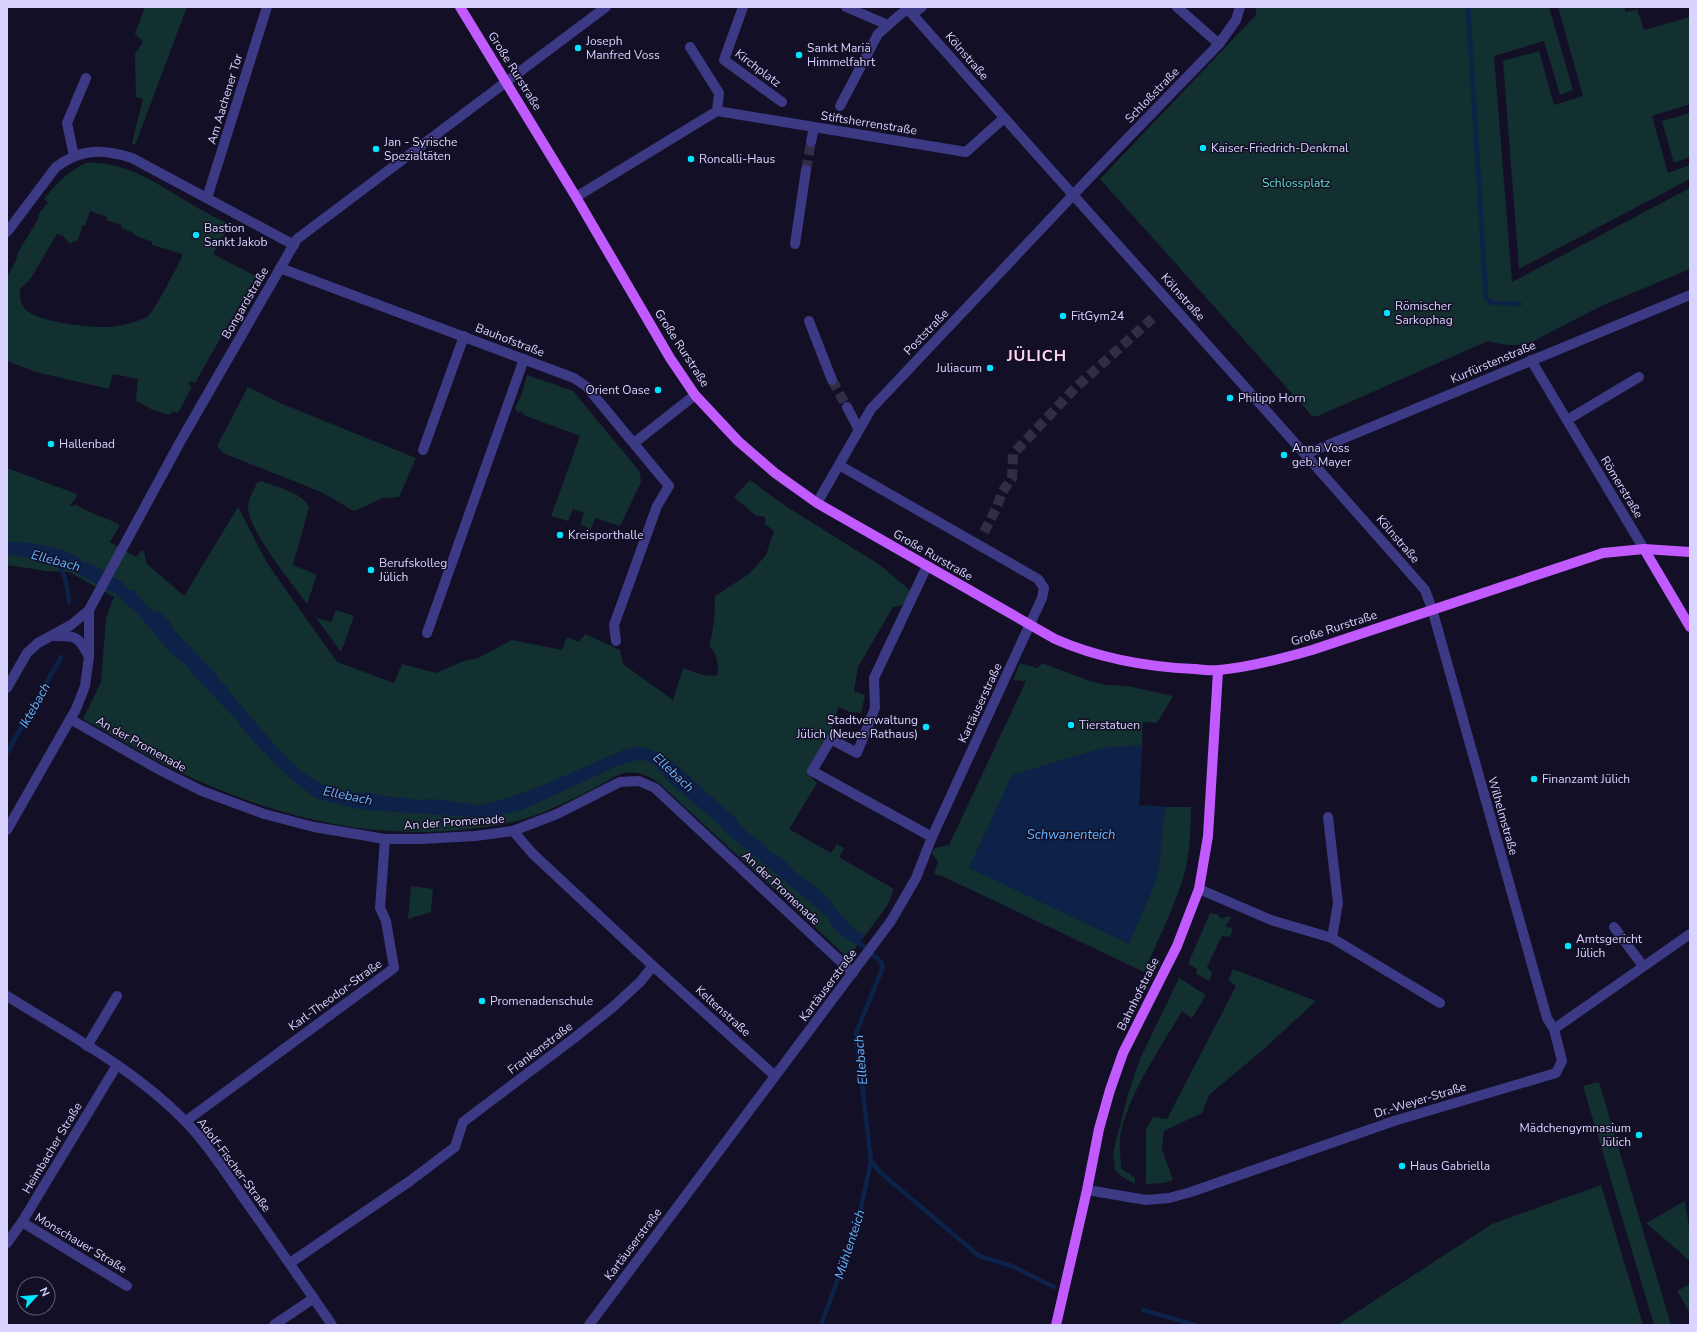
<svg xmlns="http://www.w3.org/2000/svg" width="1697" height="1332" viewBox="0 0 1697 1332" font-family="'Nunito Sans',sans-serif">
<rect width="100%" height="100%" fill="#130f26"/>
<!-- green -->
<g fill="#12302f" fill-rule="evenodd">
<polygon points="145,7 187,7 135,145 132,143 143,99 136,97 135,54 143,42 135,34"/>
<path d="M1256,7H1549L1573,90L1560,95L1544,41L1494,56L1512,282L1690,188V269L1599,307L1532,342C1517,347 1503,345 1488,341L1318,416H1312L1100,179L1256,15Z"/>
<polygon points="1558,7 1624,7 1626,12 1637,9 1644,30 1690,17 1690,104 1652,116 1668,173 1690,165 1690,179 1519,269 1503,61 1539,51 1554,105 1583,96"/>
<polygon points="1690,113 1690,157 1674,163 1662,121"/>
<path d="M86,163C140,160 183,206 230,224L213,254L256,276L195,383L190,381L188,384L192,387L178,413L174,411L169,415L153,410L136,401L138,379L113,374L109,389L36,372L7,361V278L16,260L18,252L39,218L38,215L48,202L44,199C57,183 68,171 86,163ZM90,211L107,217L106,220L122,225L121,228L134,233V235L152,242V245L182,254V257C177,267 153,314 147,317C137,322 115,328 105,327C87,327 37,322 25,309C20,303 20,296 20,289L31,278L57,234L63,236L70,244L74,241L77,242L83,225L85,226Z"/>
<polygon points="527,375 573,391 640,472 641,482 620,526 595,518 591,529 580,525 584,513 573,509 568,521 551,516 580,436 526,416 521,411 518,413 515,408 521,396"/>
<polygon points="248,387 280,403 416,458 399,497 383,498 354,511 321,492 223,453 217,446"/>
<path d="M7,468L77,494L76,498L69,506L77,505C90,514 105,517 120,525L110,542L136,557L142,550L144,551L146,563L184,596L238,507L267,563L337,662L394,683L402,664L436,673L466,660L476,659L512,640L562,650L567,637L579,642L585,634L620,650L623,664L673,700L683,668C694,672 706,678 717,675C719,663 717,654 709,646C714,629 715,613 715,596L749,574L766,555L774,531L765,524V517L755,515L734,497L750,480L787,507L880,565L913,593L908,604L893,607L858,667L854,691L865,695L861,713L850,712L838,707L834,723L812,771L811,777L817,783L789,829L831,853L837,844L844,848L839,857L894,889L887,906L848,958L659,783C648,775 635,770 621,774C615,776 608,781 602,784C587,792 571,800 555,807C529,820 498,826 469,829C365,842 262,813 169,767C140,752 112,735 83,719L101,682L106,618L114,597L69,572L47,571L7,565Z"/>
<path d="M261,481C276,487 302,492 309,507L293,565L317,575L307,604C292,583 248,530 248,507C248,499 254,490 257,483Z"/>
<polygon points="336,610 354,616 341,652 316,618 331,622"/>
<path d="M1020,663L1037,668L1042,663L1090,681L1107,685L1128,686L1173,696L1157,723L1143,722L1139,805L1165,807H1191C1191,830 1190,853 1184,875C1175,907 1157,941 1144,972L940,875L939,876L934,873L938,862L932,853L935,848L949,845L1026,681L1013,680Z"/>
<polygon points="411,886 433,889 431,912 408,919"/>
<polygon points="1210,913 1217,914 1222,919 1228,916 1231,918 1225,926 1233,929 1230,937 1222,936 1207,967 1212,973 1209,981 1196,974 1197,969 1188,964"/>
<polygon points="1233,969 1316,1001 1264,1049 1209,1095 1202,1113 1164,1131 1162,1149 1173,1180 1163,1183 1146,1184 1146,1129 1153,1117 1167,1119 1236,986 1228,980"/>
<path d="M1179,978L1206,995L1192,1018L1182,1011C1162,1045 1126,1098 1120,1137C1119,1147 1121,1158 1121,1168L1135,1178V1184L1121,1176L1115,1170L1113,1153L1128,1094L1140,1059Z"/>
<polygon points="1599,1082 1671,1325 1654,1325 1583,1086"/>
<polygon points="1601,1185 1643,1325 1337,1325 1492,1224"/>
<polygon points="1685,1201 1690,1235 1690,1261 1646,1223"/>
<polygon points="1690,1284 1690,1313 1677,1291"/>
</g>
<!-- water -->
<g fill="#0c2248">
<path d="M7,542L33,543L63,550L76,556L81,561L94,565L123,583L129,590H134C136,595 149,608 153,611C158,613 154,610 159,612C164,615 173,624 173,629L218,676V679C226,684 230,693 236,700C257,723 283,758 308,776C320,785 338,791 354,793C362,794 369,791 377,795L419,800L433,799L480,805L505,799L541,786L628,748C659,742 682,771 703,789L707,795H710L727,811L737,819C738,829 759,838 765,846C769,850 765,848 769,851C775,854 782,858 787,863C790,865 792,870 795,872C809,881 832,898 839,914L842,915L854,929L864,936L858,945C847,939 832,932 829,919C795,888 759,861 724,831L721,826L672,785L656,767L648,761L638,760L617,766L522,810L493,817H470L357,809L315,798L283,772L247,734L235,718L196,678L187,666L169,651L139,615L117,595L72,570L55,563L43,564L37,562L36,559C26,558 17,556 7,554Z"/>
<polygon points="1142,745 1139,805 1165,807 1158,876 1129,944 969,868 1012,775 1102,748"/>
</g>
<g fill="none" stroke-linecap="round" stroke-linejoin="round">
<!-- stream -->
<g stroke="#0c2248" stroke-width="4.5">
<polyline points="1468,7 1486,298 1492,303 1520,304"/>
<path d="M57,560C65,574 68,587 69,602"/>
<polyline points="7,753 61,657"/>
<polyline points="856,940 881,962 883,967 856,1033 871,1161 881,1173 979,1256 1012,1266 1054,1287"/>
<polyline points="1143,1310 1195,1325"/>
<polyline points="821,1325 857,1227 871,1161"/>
</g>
<!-- minor-tunnel -->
<g stroke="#312d47" stroke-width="10" stroke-dasharray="10 5" stroke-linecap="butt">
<polyline points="806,170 811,142"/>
<polyline points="832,380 847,407"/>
<polyline points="984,532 997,507 1002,492 1012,478 1013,454 1075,388 1154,317"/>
</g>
<!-- minor -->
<g stroke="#3d3a85" stroke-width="10">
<polyline points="743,7 724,60 782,102"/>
<polyline points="846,7 888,25 908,8"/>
<path d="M906,7C1078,202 1254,395 1425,590L1432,609L1547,1018L1554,1029"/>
<polyline points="1177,7 1219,44"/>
<polyline points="912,14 922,7"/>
<polyline points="690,47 719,93 717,111"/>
<polyline points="840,106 878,34 888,25"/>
<polyline points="811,142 814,127"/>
<polyline points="74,156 67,123 86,78"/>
<polyline points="576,197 717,111 966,152 1004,118"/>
<polyline points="207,198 267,7"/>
<path d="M7,232L56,167C82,148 102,149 132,158L294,245"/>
<polyline points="795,244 806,170"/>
<polyline points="280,268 574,378 587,387 669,486 657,506 614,625 616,641"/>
<polyline points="809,321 832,380"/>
<polyline points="1531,360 1644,549"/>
<polyline points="847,407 859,430"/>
<polyline points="1567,420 1639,377"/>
<polyline points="634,443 695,395"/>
<polyline points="423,450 464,336"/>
<polyline points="1306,454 1690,295"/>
<polyline points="817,503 871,409 1092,175 1219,44 1236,20 1240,7"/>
<polyline points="927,566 874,678 875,708 857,753 831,739 812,771 932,837"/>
<polyline points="427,633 524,359"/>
<path d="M54,636C75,636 78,635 88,655"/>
<polyline points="7,688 27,653 38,643 71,625 89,610 180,442 297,239 606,7"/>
<polyline points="70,719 158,769 202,791 264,814 314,827 385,839 421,839 475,836 513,831 557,814 620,782 639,781 655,788 853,973"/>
<polyline points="1328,817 1338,903 1332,938"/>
<polyline points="7,830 76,709 85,686 89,657 89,610"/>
<polyline points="1199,889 1271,920 1332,938 1440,1003"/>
<polyline points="1614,927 1643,966"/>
<polyline points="653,966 775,1076"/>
<path d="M7,996C68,1034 134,1069 185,1121C206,1142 223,1169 240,1193C271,1237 302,1281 332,1325"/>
<polyline points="87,1046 117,996"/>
<polyline points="186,1121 394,968 386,921 380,908 385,839"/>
<polyline points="1087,1190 1146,1200 1169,1198 1191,1192 1394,1121 1556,1073 1562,1061 1554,1029 1690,934"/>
<polyline points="22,1222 127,1286"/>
<polyline points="7,1243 22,1222 117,1065"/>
<polyline points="290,1263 410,1181 455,1147 463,1122 573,1039 613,1007 640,982 653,966 533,854 513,831"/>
<polyline points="274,1325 314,1298"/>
<polyline points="589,1325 891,921 916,878 932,837 1042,598 1044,588 1038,579 839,465"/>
</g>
<!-- major -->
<g stroke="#c25bff" stroke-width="10">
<path d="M460,7L576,197L670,358L695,395L738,441L775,473L817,503L1055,639C1098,658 1148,667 1195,669C1203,670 1211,671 1219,670C1251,667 1281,659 1312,650L1603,553L1644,549L1690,552"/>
<polyline points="1644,549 1690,627"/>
<polyline points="1056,1325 1087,1190 1099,1129 1110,1090 1123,1053 1177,946 1199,889 1208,836 1218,671"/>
</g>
</g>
<!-- markers -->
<g fill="#00e5ff" stroke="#130f26" stroke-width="1.5">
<circle cx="578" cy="48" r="4"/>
<circle cx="799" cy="55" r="4"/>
<circle cx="1203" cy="148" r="4"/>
<circle cx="376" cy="149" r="4"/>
<circle cx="691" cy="159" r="4"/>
<circle cx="196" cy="235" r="4"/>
<circle cx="1387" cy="313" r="4"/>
<circle cx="1063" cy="316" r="4"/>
<circle cx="990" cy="368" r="4"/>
<circle cx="658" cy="390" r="4"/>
<circle cx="1230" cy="398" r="4"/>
<circle cx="51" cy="444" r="4"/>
<circle cx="1284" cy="455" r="4"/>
<circle cx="560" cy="535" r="4"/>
<circle cx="371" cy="570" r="4"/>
<circle cx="1071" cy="725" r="4"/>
<circle cx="926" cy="727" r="4"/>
<circle cx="1534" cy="779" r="4"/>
<circle cx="1568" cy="946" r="4"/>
<circle cx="482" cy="1001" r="4"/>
<circle cx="1639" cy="1135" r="4"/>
<circle cx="1402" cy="1166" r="4"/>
</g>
<g text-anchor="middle" stroke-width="3" stroke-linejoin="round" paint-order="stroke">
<!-- poi labels -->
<g font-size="12" fill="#d9d4ff" stroke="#130f26" text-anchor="start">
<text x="586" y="45">Joseph<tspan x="586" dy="14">Manfred Voss</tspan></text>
<text x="807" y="52">Sankt Mariä<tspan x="807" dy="14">Himmelfahrt</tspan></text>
<text x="384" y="146">Jan - Syrische<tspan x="384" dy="14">Spezialtäten</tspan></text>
<text x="1211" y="152">Kaiser-Friedrich-Denkmal</text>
<text x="699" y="163">Roncalli-Haus</text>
<text x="204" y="232">Bastion<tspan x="204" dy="14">Sankt Jakob</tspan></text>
<text x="1395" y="310">Römischer<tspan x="1395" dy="14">Sarkophag</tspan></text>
<text x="1071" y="320">FitGym24</text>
<text x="982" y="372" text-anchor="end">Juliacum</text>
<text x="650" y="394" text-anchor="end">Orient Oase</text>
<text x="1238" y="402">Philipp Horn</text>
<text x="59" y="448">Hallenbad</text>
<text x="1292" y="452">Anna Voss<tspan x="1292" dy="14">geb. Mayer</tspan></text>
<text x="568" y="539">Kreisporthalle</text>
<text x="379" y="567">Berufskolleg<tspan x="379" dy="14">Jülich</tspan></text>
<text x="918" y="724" text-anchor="end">Stadtverwaltung<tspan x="918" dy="14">Jülich (Neues Rathaus)</tspan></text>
<text x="1079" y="729">Tierstatuen</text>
<text x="1542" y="783">Finanzamt Jülich</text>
<text x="1576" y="943">Amtsgericht<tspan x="1576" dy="14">Jülich</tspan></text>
<text x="490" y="1005">Promenadenschule</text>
<text x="1631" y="1132" text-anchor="end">Mädchengymnasium<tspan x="1631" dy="14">Jülich</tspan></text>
<text x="1410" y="1170">Haus Gabriella</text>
</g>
<!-- street labels -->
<g font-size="12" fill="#d9d4ff" stroke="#130f26">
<text transform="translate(967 56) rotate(49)" y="4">Kölnstraße</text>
<text transform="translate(758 68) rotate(37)" y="4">Kirchplatz</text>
<text transform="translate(515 71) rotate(58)" y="4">Große Rurstraße</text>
<text transform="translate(1152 95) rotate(-46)" y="4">Schloßstraße</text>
<text transform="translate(225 99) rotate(-73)" y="4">Am Aachener Tor</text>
<text transform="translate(869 123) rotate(9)" y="4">Stiftsherrenstraße</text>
<text transform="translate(1183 297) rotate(48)" y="4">Kölnstraße</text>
<text transform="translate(245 303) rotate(-60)" y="4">Bongardstraße</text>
<text transform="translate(926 332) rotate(-46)" y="4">Poststraße</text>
<text transform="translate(510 340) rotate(21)" y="4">Bauhofstraße</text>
<text transform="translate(682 348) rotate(57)" y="4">Große Rurstraße</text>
<text transform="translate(1493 362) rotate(-23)" y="4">Kurfürstenstraße</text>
<text transform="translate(1622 487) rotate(59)" y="4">Römerstraße</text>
<text transform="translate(1398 539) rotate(49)" y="4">Kölnstraße</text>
<text transform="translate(933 555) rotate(30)" y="4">Große Rurstraße</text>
<text transform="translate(1334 628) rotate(-18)" y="4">Große Rurstraße</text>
<text transform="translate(980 703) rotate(-65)" y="4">Kartäuserstraße</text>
<text transform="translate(141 744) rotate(29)" y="4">An der Promenade</text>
<text transform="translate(1503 816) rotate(74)" y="4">Wilhelmstraße</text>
<text transform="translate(454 822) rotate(-4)" y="4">An der Promenade</text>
<text transform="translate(781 888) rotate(43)" y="4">An der Promenade</text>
<text transform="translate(828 985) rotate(-53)" y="4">Kartäuserstraße</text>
<text transform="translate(1138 994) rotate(-64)" y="4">Bahnhofstraße</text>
<text transform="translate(335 995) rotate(-36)" y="4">Karl-Theodor-Straße</text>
<text transform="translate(723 1011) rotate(42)" y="4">Keltenstraße</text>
<text transform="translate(540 1048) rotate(-37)" y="4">Frankenstraße</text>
<text transform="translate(1420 1100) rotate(-17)" y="4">Dr.-Weyer-Straße</text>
<text transform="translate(52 1148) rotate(-59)" y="4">Heimbacher Straße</text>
<text transform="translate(234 1165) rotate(53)" y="4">Adolf-Fischer-Straße</text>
<text transform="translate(81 1243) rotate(31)" y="4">Monschauer Straße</text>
<text transform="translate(633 1244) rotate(-53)" y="4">Kartäuserstraße</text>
</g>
<!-- park labels -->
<g font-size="12" fill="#5fe0c0" stroke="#130f26">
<text x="1296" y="187">Schlossplatz</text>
</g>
<!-- water labels -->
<g font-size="13" font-style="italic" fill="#62b6ff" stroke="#130f26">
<text transform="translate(56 560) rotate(15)" y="5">Ellebach</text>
<text transform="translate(34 705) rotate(-61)" y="5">Iktebach</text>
<text transform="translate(674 772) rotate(43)" y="5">Ellebach</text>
<text transform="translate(348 795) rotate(12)" y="5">Ellebach</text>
<text x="1071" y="839">Schwanenteich</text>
<text transform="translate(860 1060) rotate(-95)" y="5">Ellebach</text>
<text transform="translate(849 1244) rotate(-72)" y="5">Mühlenteich</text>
</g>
<!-- district labels -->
<g font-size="16" font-weight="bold" letter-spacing="1" fill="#ffd6f0" stroke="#130f26">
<text x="1037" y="361">JÜLICH</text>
</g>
</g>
<!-- border -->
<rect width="1697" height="1332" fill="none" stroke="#d9d4ff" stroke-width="16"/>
<!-- north arrow -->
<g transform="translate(36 1296) rotate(64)"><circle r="19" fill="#130f26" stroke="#625e7d"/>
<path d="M0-3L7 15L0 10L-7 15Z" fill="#00e5ff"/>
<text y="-6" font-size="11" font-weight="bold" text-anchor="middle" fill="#d9d4ff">N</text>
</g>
</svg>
